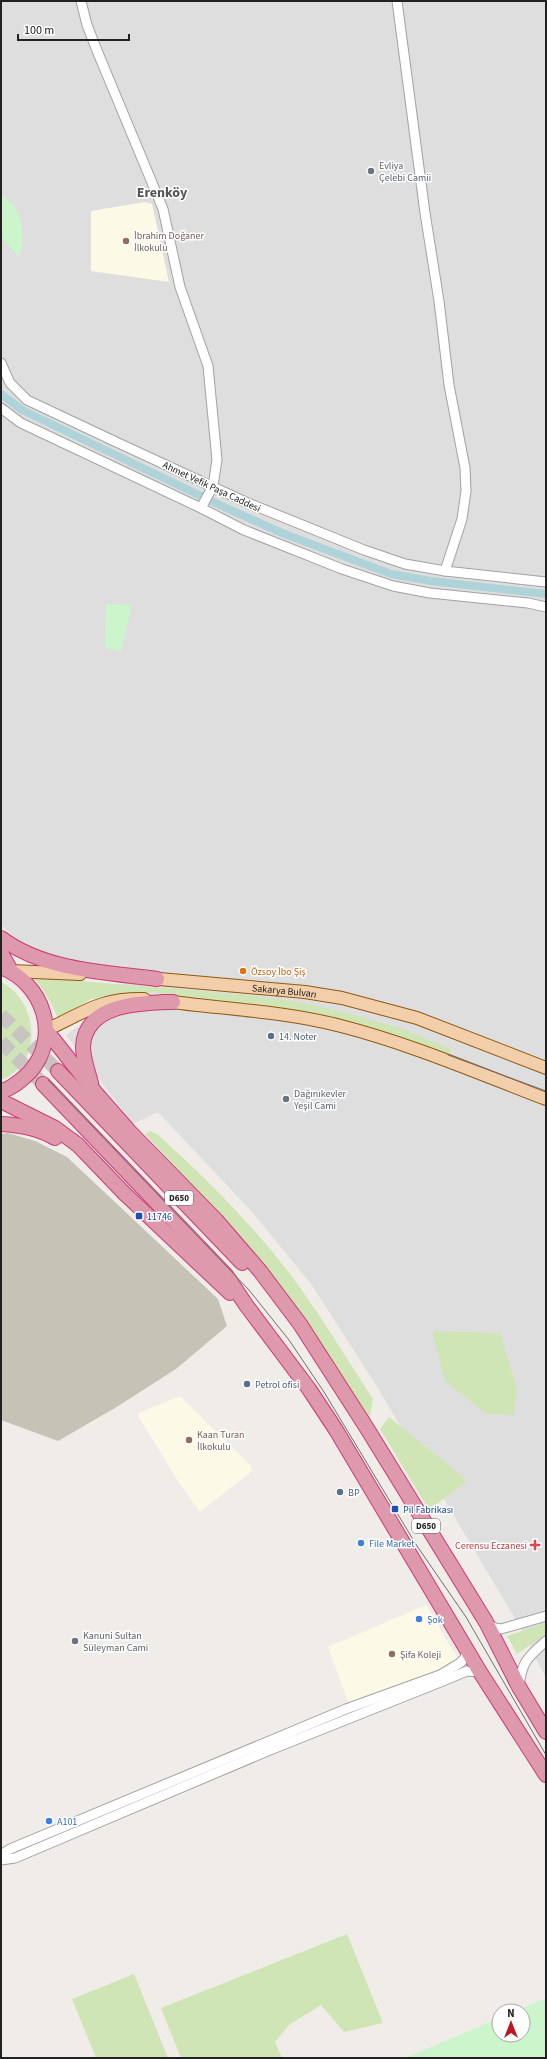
<svg xmlns="http://www.w3.org/2000/svg" width="547" height="2059" viewBox="0 0 547 2059" font-family="'Source Sans 3',sans-serif">
<rect width="100%" height="100%" fill="#f0ede9"/>
<!-- residential -->
<polygon fill="#dfdede" points="1,1 546,1 546,1678 516,1620 376,1385 311,1284 253,1213 158,1112 133,1124 66,1035 92,1016 118,1005 127,969 80,963 49,955 14,937 1,925"/>
<!-- education -->
<g fill="#fcfae6">
<polygon points="145,202 152,204 169,282 91,271 91,211"/>
<polygon points="180,1396 251,1466 252,1471 200,1512 178,1481 137,1414"/>
<polygon points="426,1605 459,1661 415,1682 396,1685 349,1704 328,1647"/>
</g>
<!-- construction -->
<polygon fill="#c4c3b5" points="8,1133 35,1141 67,1157 218,1299 227,1326 176,1369 115,1408 58,1441 1,1420 1,1134"/>
<!-- grass -->
<g fill="#d0e5b5">
<path d="M33,977L247,995L299,1002L348,1013L400,1028L451,1049L448,1058L316,1014L272,1007L151,992L116,994L91,999L58,1019C52,1003 44,990 33,977Z"/>
<path d="M1,982C39,1001 44,1064 1,1080Z"/>
<path d="M150,1131L158,1135C206,1178 254,1226 293,1278C322,1317 347,1359 373,1399L369,1421L325,1349L295,1308L210,1205L145,1134Z"/>
<polygon points="434,1331 500,1333 517,1389 514,1415 486,1414 445,1381 433,1336"/>
<polygon points="389,1417 457,1472 466,1482 429,1510 380,1429"/>
<polygon points="546,1623 546,1634 517,1654 507,1636"/>
<polygon points="347,1934 383,2023 344,2032 321,2005 289,2025 275,2042 282,2058 181,2058 161,2008"/>
<polygon points="134,1974 168,2058 96,2058 72,1999"/>
</g>
<!-- park -->
<g fill="#ccf5cc">
<path d="M1,194C17,205 24,221 22,241C22,247 22,251 18,256L1,237Z"/>
<polygon points="106,604 132,605 121,651 105,648"/>
<polygon points="546,1998 546,2058 405,2058 499,2018 499,2035 523,2035 523,2011 516,2011"/>
</g>
<g fill="none" stroke-linecap="round" stroke-linejoin="round">
<!-- canal -->
<polyline stroke="#aed3d9" stroke-width="8" points="1,394 22,410 224,507 282,533 391,574 431,581 546,594"/>
<!-- highway-tunnel -->
<g stroke="#c7c4c1" stroke-width="14" stroke-dasharray="14 7" stroke-linecap="butt">
<polyline points="1,1015 58,1071"/>
<polyline points="1,1042 43,1084"/>
</g>
<defs>
<g id="minor">
<polyline points="81,1 87,25 98,53 163,209 180,287 208,366 217,460 213,486 201,508"/>
<polyline points="397,1 425,213 439,301 449,385 465,468 466,491 462,519 445,571 546,582"/>
<polyline points="1,363 10,383 27,400 114,441 248,503 364,550 405,564 445,571"/>
<polyline points="1,408 21,423 201,508 244,530 342,569 393,586 430,593 528,603 546,607"/>
<polyline points="487,1623 495,1628 501,1629 546,1616"/>
<path d="M519,1686C522,1661 528,1657 546,1641"/>
<polyline points="1,1855 10,1849 346,1709 440,1675 460,1663 465,1658 466,1650"/>
<polyline points="1,1860 15,1858 270,1750 443,1681 467,1671 480,1672"/>
</g>
<g id="major">
<polyline points="11,971 80,974"/>
<path id="s1" d="M148,978L305,992L342,998L417,1018L546,1068"/>
<path d="M164,1001C223,1009 283,1011 341,1026C411,1044 478,1073 546,1099"/>
<path d="M46,1030C84,1013 99,998 144,999"/>
</g>
<g id="highway">
<path d="M1,938C45,971 105,972 157,979"/>
<polyline points="1,953 11,971"/>
<path d="M1,967C43,983 62,1037 29,1073C21,1080 12,1089 1,1091"/>
<polyline points="46,1030 95,1092 130,1132 216,1220 260,1271 300,1324 368,1430 486,1622 519,1687 546,1732"/>
<polyline points="58,1071 242,1263"/>
<path d="M91,1083C88,1071 83,1059 83,1047C85,1003 141,1003 173,1002"/>
<polyline points="43,1084 226,1275 246,1305 309,1389 336,1430 480,1672 546,1775"/>
<polyline points="1,1101 55,1128 78,1145 124,1193 230,1293"/>
<path d="M1,1124C21,1125 38,1128 55,1138"/>
</g>
</defs>
<!-- minor casing -->
<use href="#minor" stroke="#a2a2a2" stroke-width="11"/>
<!-- major casing -->
<use href="#major" stroke="#8e5a10" stroke-width="14"/>
<!-- highway casing -->
<use href="#highway" stroke="#ca3b77" stroke-width="16"/>
<!-- minor -->
<use href="#minor" stroke="#fff" stroke-width="9"/>
<!-- major -->
<use href="#major" stroke="#f3ceab" stroke-width="12"/>
<!-- highway -->
<use href="#highway" stroke="#df99ac" stroke-width="14"/>
<!-- tram -->
<g stroke="#6f6f6f" stroke-width="1">
<polyline points="448,1055 546,1091"/>
<polyline points="48,1080 249,1290 289,1340 324,1392 417,1546 466,1617 546,1755"/>
</g>
</g>
<!-- markers -->
<g fill="#6b7280" stroke="#fff" stroke-width="1.5">
<circle cx="371" cy="171" r="4"/>
<circle cx="286" cy="1099" r="4"/>
<circle cx="75" cy="1641" r="4"/>
</g>
<g fill="#8d6e63" stroke="#fff" stroke-width="1.5">
<circle cx="126" cy="241" r="4"/>
<circle cx="189" cy="1440" r="4"/>
<circle cx="392" cy="1654" r="4"/>
</g>
<circle fill="#e8710a" stroke="#fff" stroke-width="1.5" cx="243" cy="971" r="4"/>
<g fill="#5c6f8a" stroke="#fff" stroke-width="1.5">
<circle cx="271" cy="1036" r="4"/>
<circle cx="247" cy="1384" r="4"/>
<circle cx="340" cy="1492" r="4"/>
</g>
<g fill="#1a4fb4" stroke="#fff" stroke-width="1.5">
<rect x="135" y="1212" width="8" height="8" rx="2"/>
<rect x="391" y="1505" width="8" height="8" rx="2"/>
</g>
<g fill="#3f7fe0" stroke="#fff" stroke-width="1.5">
<circle cx="361" cy="1543" r="4"/>
<circle cx="419" cy="1619" r="4"/>
<circle cx="49" cy="1821" r="4"/>
</g>
<path fill="#e0444e" stroke="#fff" stroke-width="1.5" d="M533 1539h4v4h4v4h-4v4h-4v-4h-4v-4h4z"/>
<g text-anchor="middle" stroke-width="3" stroke-linejoin="round" paint-order="stroke">
<!-- shield labels -->
<g fill="#fff" stroke="#646464" stroke-width="1">
<rect x="165" y="1191" width="28" height="14" rx="3"/>
<rect x="412" y="1519" width="28" height="14" rx="3"/>
</g>
<g font-size="9" font-weight="bold" fill="#212121">
<text x="179" y="1201">D650</text>
<text x="426" y="1529">D650</text>
</g>
<!-- worship labels -->
<g font-size="10" fill="#5b616d" stroke="#fff" text-anchor="start">
<text x="379" y="169">Evliya<tspan x="379" dy="12">Çelebi Camii</tspan></text>
<text x="294" y="1097">Dağınıkevler<tspan x="294" dy="12">Yeşil Cami</tspan></text>
<text x="83" y="1639">Kanuni Sultan<tspan x="83" dy="12">Süleyman Cami</tspan></text>
</g>
<!-- education labels -->
<g font-size="10" fill="#785e54" stroke="#fff" text-anchor="start">
<text x="134" y="239">İbrahim Doğaner<tspan x="134" dy="12">İlkokulu</tspan></text>
<text x="197" y="1438">Kaan Turan<tspan x="197" dy="12">İlkokulu</tspan></text>
<text x="400" y="1658">Şifa Koleji</text>
</g>
<!-- street labels -->
<g font-size="10" fill="#212121" stroke="#fff">
<text transform="translate(212 486) rotate(25)" y="4">Ahmet Vefik Paşa Caddesi</text>
<text dy="4" stroke="none"><textPath href="#s1" startOffset="137">Sakarya Bulvarı</textPath></text>
</g>
<!-- food labels -->
<g font-size="10" fill="#c56008" stroke="#fff" text-anchor="start">
<text x="251" y="975">Özsoy İbo Şiş</text>
</g>
<!-- service labels -->
<g font-size="10" fill="#4e5e75" stroke="#fff" text-anchor="start">
<text x="279" y="1040">14. Noter</text>
<text x="255" y="1388">Petrol ofisi</text>
<text x="348" y="1496">BP</text>
</g>
<!-- transit labels -->
<g font-size="10" fill="#164399" stroke="#fff" text-anchor="start">
<text x="147" y="1220">11746</text>
<text x="403" y="1513">Pil Fabrikası</text>
</g>
<!-- shop labels -->
<g font-size="10" fill="#366cbe" stroke="#fff" text-anchor="start">
<text x="369" y="1547">File Market</text>
<text x="427" y="1623">Şok</text>
<text x="57" y="1825">A101</text>
</g>
<!-- health labels -->
<g font-size="10" fill="#be3a42" stroke="#fff" text-anchor="end">
<text x="527" y="1549">Cerensu Eczanesi</text>
</g>
<!-- district labels -->
<g font-size="14" font-weight="bold" fill="#545454" stroke="#fff">
<text x="162" y="197">Erenköy</text>
</g>
</g>
<!-- border -->
<rect width="547" height="2059" fill="none" stroke="#212121" stroke-width="4"/>
<!-- north arrow -->
<g transform="translate(511 2023)"><circle r="19" fill="#ffffff" stroke="#a6a6a6"/>
<path d="M0-3L7 15L0 10L-7 15Z" fill="#bd1523"/>
<text y="-6" font-size="11" font-weight="bold" text-anchor="middle" fill="#212121">N</text>
</g>
<!-- scale -->
<path d="M18 34v6h111v-6" fill="none" stroke="#212121" stroke-width="2"/>
<text x="24" y="34" font-size="12" fill="#212121" stroke="#ffffff" stroke-width="3" paint-order="stroke">100 m</text>
</svg>
